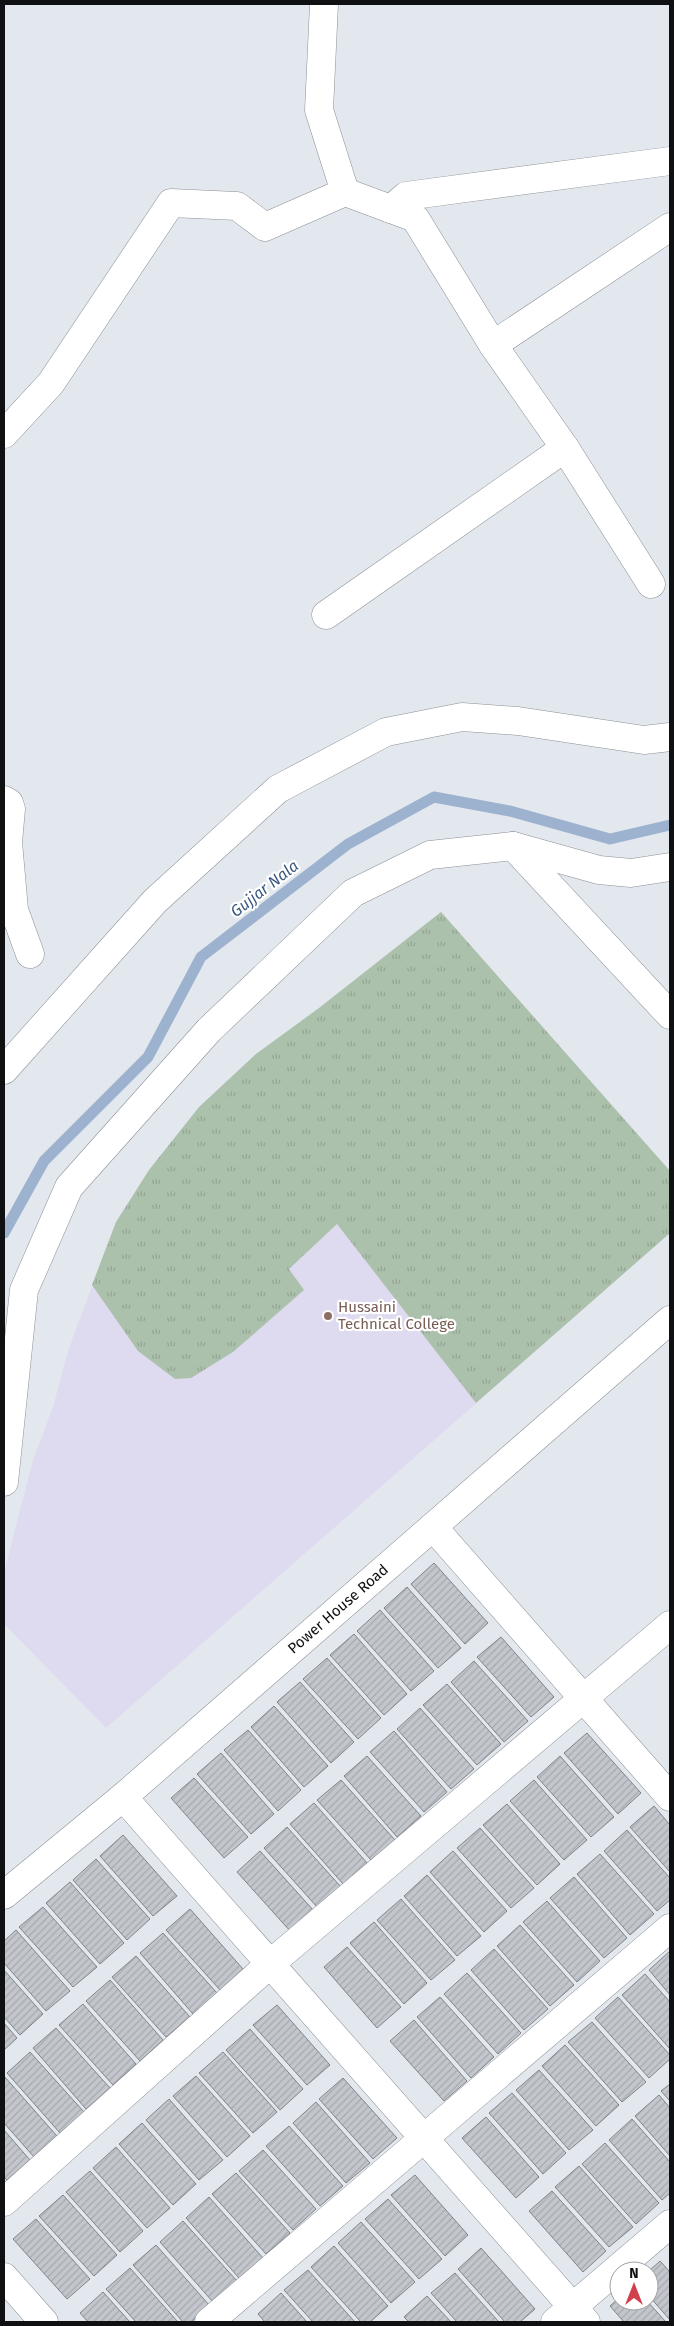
<svg xmlns="http://www.w3.org/2000/svg" width="674" height="2326" viewBox="0 0 674 2326" font-family="'Fira Sans',sans-serif">
<defs>
<pattern id="grass-tufts" width="24" height="20" patternUnits="userSpaceOnUse" patternTransform="scale(1.25)"><rect width="24" height="20" fill="#acc1ac"/><path d="M3 7l-1-3M5 7V3M7 7l1-3M15 17l-1-3M17 17v-4M19 17l1-3" fill="none" stroke="#93a593"/></pattern>
<pattern id="building-hatch" width="6" height="6" patternUnits="userSpaceOnUse" patternTransform="scale(1.25)"><rect width="6" height="6" fill="#c3c7cd"/><path d="M-1 1l2-2M0 6l6-6M5 7l2-2" fill="none" stroke="#a6aaaf"/></pattern>
</defs>
<rect width="100%" height="100%" fill="#e3e8ee"/>
<!-- education -->
<polygon fill="#dedaf0" points="441,912 670,1171 670,1233 106,1728 4,1624 4,1573 33,1460 53,1407 69,1348 116,1222 149,1170 199,1107 256,1054 319,1008"/>
<!-- grass -->
<polygon fill="url(#grass-tufts)" points="441,912 670,1171 670,1233 476,1403 337,1224 289,1269 304,1290 233,1352 191,1378 175,1379 138,1351 92,1285 116,1222 149,1170 199,1107 256,1054 319,1008"/>
<g fill="none" stroke-linecap="round" stroke-linejoin="round">
<!-- stream -->
<polyline stroke="#9cb2cf" stroke-width="11" points="4,1233 44,1161 148,1057 201,957 348,844 434,797 510,811 610,839 670,825"/>
</g>
<!-- building -->
<g fill="url(#building-hatch)" stroke="#808489">
<polygon points="434,1563 488,1623 465,1644 411,1584"/>
<polygon points="407,1587 461,1648 438,1668 384,1608"/>
<polygon points="380,1610 434,1671 411,1691 357,1631"/>
<polygon points="354,1634 407,1694 384,1715 330,1655"/>
<polygon points="501,1637 554,1697 531,1717 477,1657"/>
<polygon points="327,1658 381,1718 358,1739 303,1679"/>
<polygon points="474,1661 528,1721 504,1742 451,1682"/>
<polygon points="300,1682 354,1742 331,1763 277,1702"/>
<polygon points="447,1684 501,1744 477,1765 423,1705"/>
<polygon points="274,1706 328,1766 304,1787 251,1727"/>
<polygon points="420,1708 474,1769 451,1789 397,1729"/>
<polygon points="248,1730 301,1790 278,1811 224,1750"/>
<polygon points="394,1731 447,1792 424,1812 370,1752"/>
<polygon points="587,1733 641,1793 618,1814 564,1753"/>
<polygon points="221,1753 274,1814 251,1834 197,1774"/>
<polygon points="367,1756 421,1816 397,1837 344,1776"/>
<polygon points="560,1756 614,1817 591,1837 537,1777"/>
<polygon points="194,1778 248,1837 224,1858 171,1798"/>
<polygon points="341,1780 395,1840 371,1860 317,1800"/>
<polygon points="534,1780 587,1840 564,1860 510,1801"/>
<polygon points="314,1803 368,1864 344,1885 290,1824"/>
<polygon points="507,1804 560,1864 537,1885 483,1825"/>
<polygon points="654,1806 670,1825 670,1872 630,1827"/>
<polygon points="287,1827 341,1887 318,1908 264,1848"/>
<polygon points="480,1828 534,1888 511,1908 457,1848"/>
<polygon points="627,1830 670,1878 670,1900 657,1911 604,1851"/>
<polygon points="123,1835 177,1896 153,1916 100,1856"/>
<polygon points="260,1851 314,1911 291,1932 237,1872"/>
<polygon points="453,1851 507,1911 484,1932 430,1872"/>
<polygon points="600,1854 654,1914 630,1935 577,1874"/>
<polygon points="96,1859 150,1919 127,1940 73,1880"/>
<polygon points="427,1875 481,1936 457,1956 404,1896"/>
<polygon points="574,1877 627,1938 604,1958 550,1898"/>
<polygon points="70,1882 124,1943 100,1964 46,1903"/>
<polygon points="401,1899 455,1960 431,1980 377,1920"/>
<polygon points="547,1901 600,1961 577,1982 523,1922"/>
<polygon points="43,1907 97,1967 73,1987 19,1927"/>
<polygon points="190,1909 243,1969 220,1990 166,1930"/>
<polygon points="374,1922 427,1983 404,2004 350,1943"/>
<polygon points="520,1925 574,1985 550,2006 497,1946"/>
<polygon points="16,1930 70,1991 46,2011 4,1963 4,1941"/>
<polygon points="163,1933 217,1993 193,2014 140,1953"/>
<polygon points="347,1947 401,2007 377,2028 324,1967"/>
<polygon points="494,1949 548,2009 524,2030 471,1970"/>
<polygon points="670,1951 670,1995 649,1970"/>
<polygon points="136,1956 190,2017 166,2037 112,1977"/>
<polygon points="4,1970 43,2014 20,2035 4,2017"/>
<polygon points="467,1973 521,2033 498,2054 444,1994"/>
<polygon points="645,1974 670,2002 670,2049 622,1995"/>
<polygon points="110,1980 163,2040 140,2061 86,2001"/>
<polygon points="440,1997 494,2057 471,2078 417,2017"/>
<polygon points="618,1997 670,2055 670,2059 649,2078 595,2018"/>
<polygon points="83,2004 136,2064 113,2085 59,2025"/>
<polygon points="277,2005 330,2065 307,2085 253,2025"/>
<polygon points="414,2020 467,2081 444,2101 390,2041"/>
<polygon points="592,2022 646,2082 622,2102 568,2042"/>
<polygon points="4,2023 17,2038 4,2050"/>
<polygon points="56,2028 110,2088 86,2109 33,2048"/>
<polygon points="250,2029 303,2089 280,2110 226,2050"/>
<polygon points="565,2045 619,2105 596,2126 542,2066"/>
<polygon points="30,2052 84,2112 60,2133 7,2073"/>
<polygon points="223,2052 277,2112 253,2133 199,2073"/>
<polygon points="539,2070 593,2130 569,2150 516,2090"/>
<polygon points="4,2076 57,2136 34,2157 4,2123"/>
<polygon points="196,2076 250,2136 227,2157 173,2096"/>
<polygon points="343,2078 397,2138 373,2159 319,2099"/>
<polygon points="670,2084 670,2101 661,2091"/>
<polygon points="512,2093 566,2153 543,2174 489,2113"/>
<polygon points="659,2095 670,2108 670,2156 635,2116"/>
<polygon points="169,2099 223,2160 199,2180 146,2120"/>
<polygon points="316,2102 370,2163 346,2183 293,2123"/>
<polygon points="486,2117 539,2177 516,2198 462,2138"/>
<polygon points="632,2119 670,2162 670,2193 662,2200 609,2140"/>
<polygon points="142,2123 196,2184 173,2205 119,2144"/>
<polygon points="289,2126 343,2186 320,2206 266,2146"/>
<polygon points="4,2130 30,2160 7,2180 4,2177"/>
<polygon points="605,2143 659,2203 636,2224 582,2164"/>
<polygon points="116,2147 170,2208 147,2228 93,2168"/>
<polygon points="263,2150 316,2209 293,2230 239,2171"/>
<polygon points="579,2166 633,2227 609,2247 555,2187"/>
<polygon points="90,2171 143,2231 120,2252 66,2192"/>
<polygon points="236,2173 290,2233 266,2254 212,2194"/>
<polygon points="415,2175 468,2235 445,2256 391,2195"/>
<polygon points="552,2191 606,2251 583,2272 529,2211"/>
<polygon points="63,2195 117,2255 94,2276 39,2216"/>
<polygon points="209,2197 263,2258 239,2278 186,2218"/>
<polygon points="388,2199 442,2259 419,2279 365,2219"/>
<polygon points="36,2219 90,2279 67,2299 13,2239"/>
<polygon points="183,2221 237,2281 213,2302 160,2242"/>
<polygon points="361,2222 415,2282 391,2303 338,2243"/>
<polygon points="156,2245 210,2306 191,2322 183,2322 133,2265"/>
<polygon points="334,2246 388,2306 370,2322 361,2322 311,2267"/>
<polygon points="481,2248 535,2309 520,2322 505,2322 458,2269"/>
<polygon points="660,2261 670,2272 670,2320 649,2296 649,2271"/>
<polygon points="130,2268 178,2322 136,2322 106,2289"/>
<polygon points="308,2270 355,2322 313,2322 284,2290"/>
<polygon points="455,2273 499,2322 457,2322 431,2293"/>
<polygon points="103,2292 130,2322 88,2322 80,2313"/>
<polygon points="281,2293 307,2322 265,2322 258,2314"/>
<polygon points="427,2296 451,2322 409,2322 404,2317"/>
<polygon points="619,2298 619,2301 647,2301 666,2322 624,2322 610,2306"/>
</g>
<g fill="none" stroke-linecap="round" stroke-linejoin="round">
<defs>
<g id="minor">
<polyline points="324,4 319,110 345,192"/>
<polyline points="391,209 406,196 670,161"/>
<polyline points="493,345 670,227"/>
<polyline points="4,434 51,383 171,203 237,206 265,227 345,192 415,218 493,345 565,448 651,584"/>
<polyline points="326,615 565,448"/>
<polyline points="4,800 9,803 11,809 8,842 14,910 30,954"/>
<polyline points="513,846 670,1015"/>
<polyline points="4,1070 155,901 278,789 386,732 462,717 518,721 644,740 670,737"/>
<polyline points="4,1482 24,1290 69,1187 209,1030 353,893 430,855 513,846 599,870 631,873 670,867"/>
<polyline points="433,1527 670,1797"/>
<polyline points="123,1797 586,2322"/>
<polyline points="4,2202 270,1964 670,1625"/>
<polyline points="209,2322 670,1928"/>
<polyline points="555,2322 670,2224"/>
</g>
<g id="tertiary">
<polyline points="4,1895 123,1797 670,1320"/>
<polyline points="4,2277 44,2322"/>
</g>
</defs>
<!-- minor casing -->
<use href="#minor" stroke="#8c9096" stroke-width="29"/>
<!-- tertiary casing -->
<use href="#tertiary" stroke="#8c9096" stroke-width="29"/>
<!-- minor -->
<use href="#minor" stroke="#fff" stroke-width="28"/>
<!-- tertiary -->
<use href="#tertiary" stroke="#fff" stroke-width="28"/>
</g>
<!-- markers -->
<circle fill="#8d6e63" stroke="#fff" stroke-width="2" cx="328" cy="1316" r="5"/>
<g text-anchor="middle" stroke-width="4.5" stroke-linejoin="round" paint-order="stroke">
<!-- education labels -->
<g font-size="15" fill="#785e54" stroke="#fff" text-anchor="start">
<text x="338" y="1312">Hussaini<tspan x="338" dy="17">Technical College</tspan></text>
</g>
<!-- street labels -->
<g font-size="15" fill="#0e1012" stroke="#fff">
<text transform="translate(338 1609) rotate(-41)" y="5">Power House Road</text>
</g>
<!-- water labels -->
<g font-size="16" font-style="italic" fill="#395882" stroke="#fff">
<text transform="translate(264 888) rotate(-38)" y="6">Gujjar Nala</text>
</g>
</g>
<!-- border -->
<rect width="674" height="2326" fill="none" stroke="#0e1012" stroke-width="10"/>
<!-- north arrow -->
<g transform="translate(634 2286)"><circle r="24" fill="#ffffff" stroke="#9f9fa0"/>
<path d="M0-4L9 19L0 12L-9 19Z" fill="#d0404d"/>
<text y="-8" font-size="14" font-weight="bold" text-anchor="middle" fill="#0e1012">N</text>
</g>
</svg>
